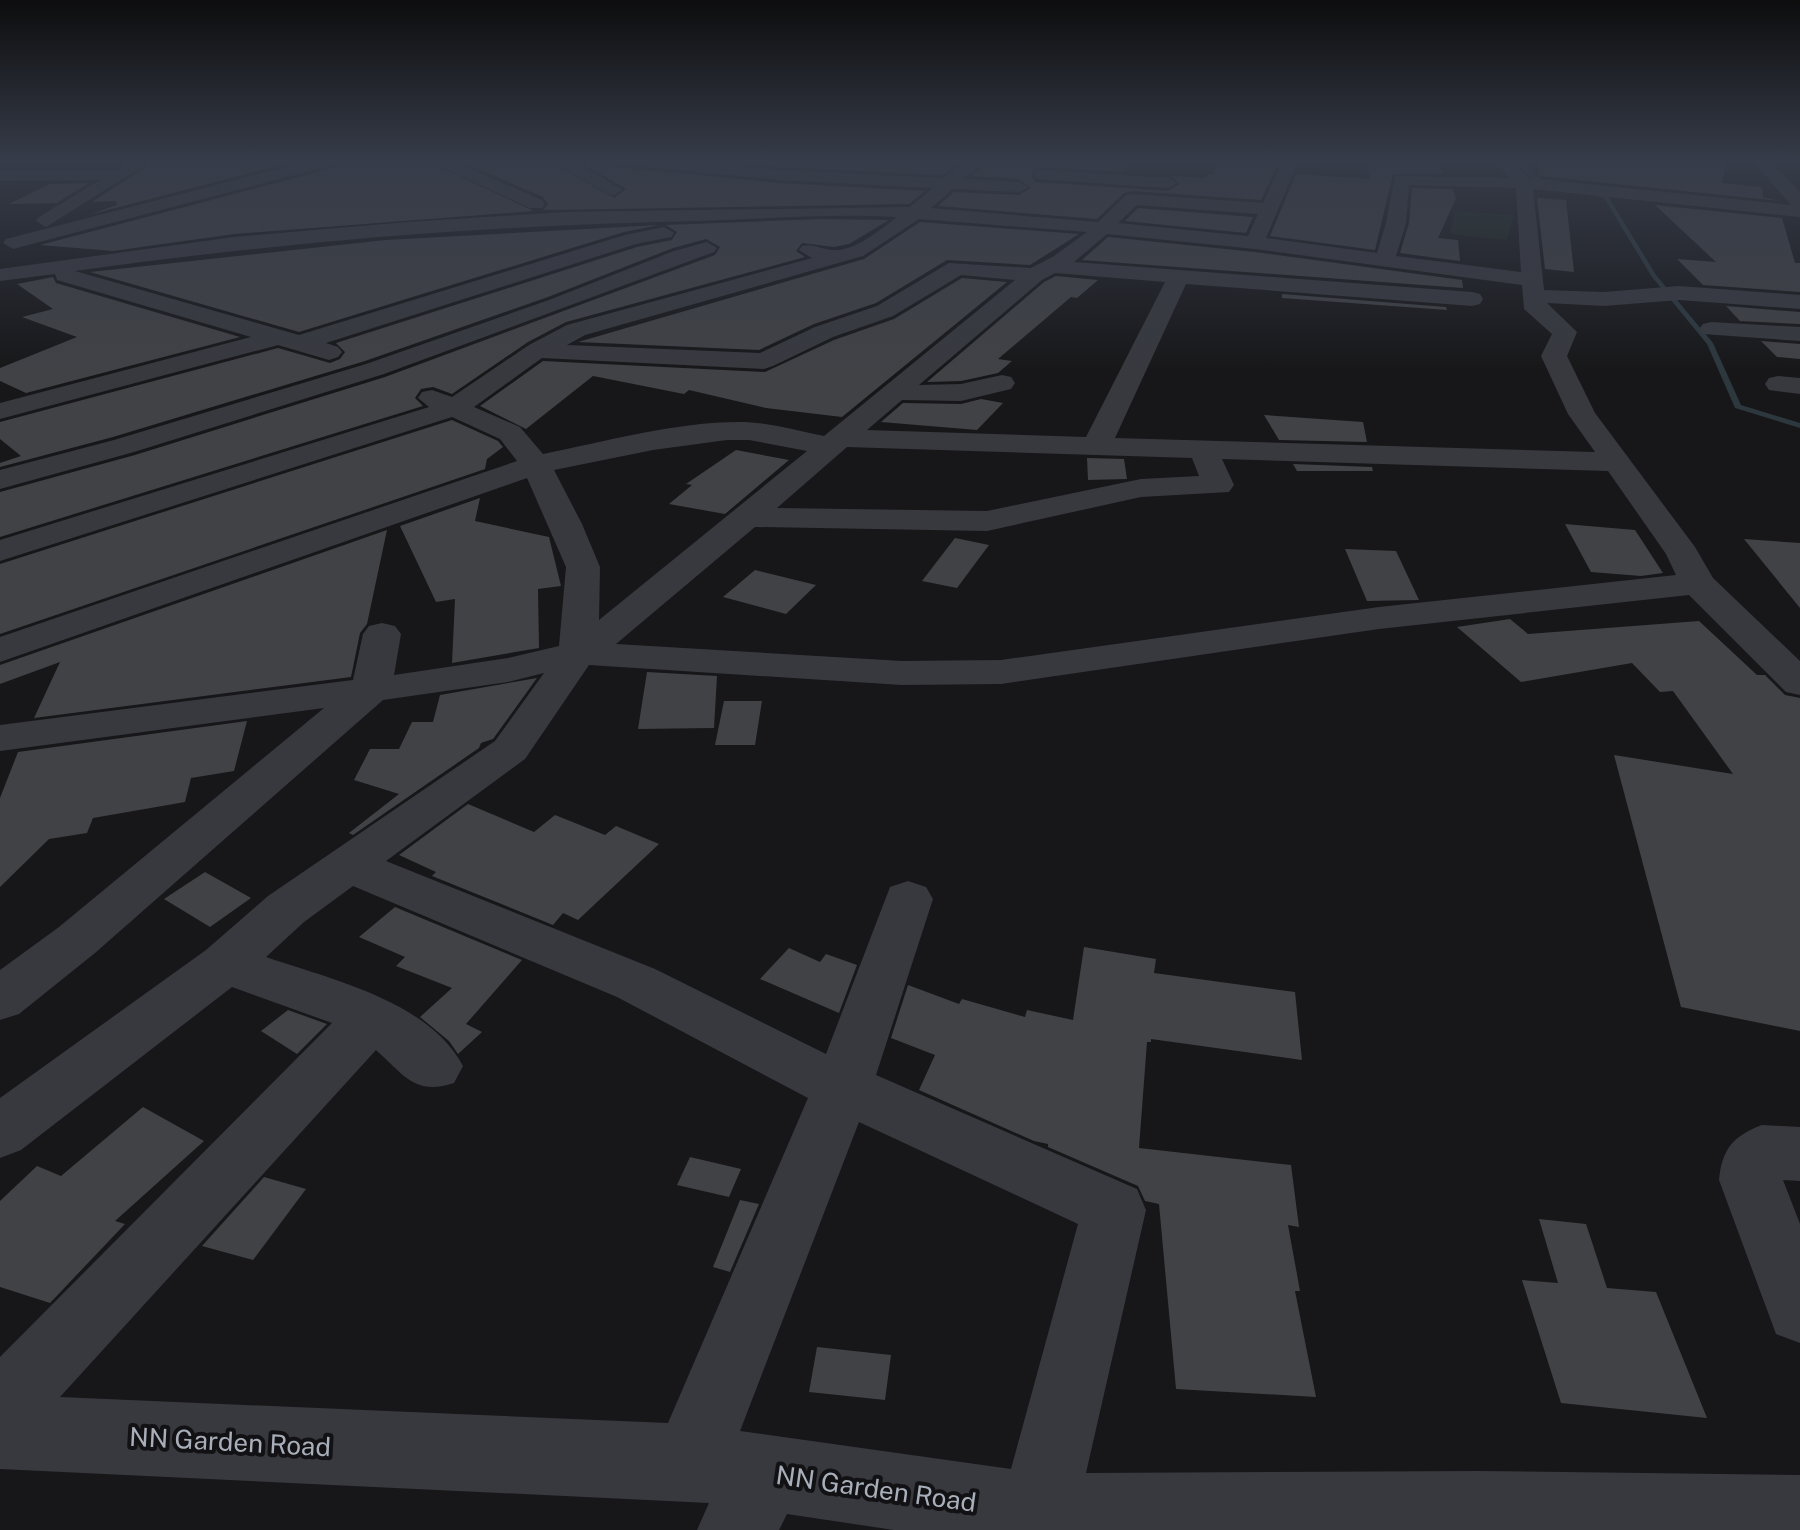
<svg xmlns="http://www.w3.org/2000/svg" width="1800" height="1530" viewBox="0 0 1800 1530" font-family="'Public Sans',sans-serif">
<rect width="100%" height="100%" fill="#171719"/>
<!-- green -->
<polygon fill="#1d251d" points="1455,211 1514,215 1507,240 1450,234"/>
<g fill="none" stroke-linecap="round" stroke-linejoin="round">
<!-- stream -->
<g fill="#2c383e" fill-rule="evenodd">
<polygon points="1514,159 1519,159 1548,187 1535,182"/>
<polygon points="1592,192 1608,196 1656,275 1713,343 1741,405 1800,423 1800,428 1735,408 1707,344 1652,277 1604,198 1590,194"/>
</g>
</g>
<!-- building -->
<g fill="#414246">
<polygon points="190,159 304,159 88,215 117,205 116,201 92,202 157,160"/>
<polygon points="348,159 422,159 534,211 234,234 113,251 40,245 344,165"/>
<polygon points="455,159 545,159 614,198 626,189 584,164 607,160 618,167 779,183 925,191 909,204 543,210 548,204 543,197"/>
<polygon points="700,159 962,159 943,175 779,167"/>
<polygon points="985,159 1133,159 1124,172 1042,167 1033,170 1031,176 1036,182 1168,191 1180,184 1171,176 1206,178 1208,174 1213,175 1218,162 1277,166 1261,200 1132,191 1124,193 1097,219 938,206 954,192 1019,195 1031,188 1019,179 971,176 983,166"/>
<polygon points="1366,159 1436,159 1443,174 1393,174 1375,250 1270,236 1296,174 1370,179"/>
<polygon points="1540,159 1727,159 1722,183 1762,187 1763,197 1780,201 1539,176"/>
<polygon points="89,183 57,203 9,204 50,184"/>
<polygon points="1412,188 1452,189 1456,198 1438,238 1458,240 1460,261 1400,253 1409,223"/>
<polygon points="1537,198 1566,200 1574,272 1545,269"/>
<polygon points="1655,205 1782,218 1795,263 1800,263 1800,292 1703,285 1677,259 1716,262"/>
<polygon points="1138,208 1253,217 1246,233 1125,221"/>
<polygon points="822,219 889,220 849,244 834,247 802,243 796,251 805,257 566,322 528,342 452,394 433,387 421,389 415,398 423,406 0,537 0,492 135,455 385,377 715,255 720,247 706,239 673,248 548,297 365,361 113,437 0,467 0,463 21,456 0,439 0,422 278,348 330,363 340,359 345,352 336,343 637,247 672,240 677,232 666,225"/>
<polygon points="920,222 1079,234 1030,265 947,260 876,303 814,324 759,350 578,342 864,259"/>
<polygon points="659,225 624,232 299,332 90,272 386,240"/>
<polygon points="1108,237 1255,252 1462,280 1463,288 1082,260"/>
<polygon points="1056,276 1098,280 1077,298 1071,297 998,359 1012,361 998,373 961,381 927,382 1044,282"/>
<polygon points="53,277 56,283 240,337 26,393 0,381 0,368 77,337 22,317 53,309 17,284"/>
<polygon points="962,278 1007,282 842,417 766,408 689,390 684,394 593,376 526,429 480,406 543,361 765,372 834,340 894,319"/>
<polygon points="1282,294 1446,307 1447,310 1282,298"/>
<polygon points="1726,306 1800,312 1800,324 1740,321"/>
<polygon points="1761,341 1800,344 1800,359 1777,357"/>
<polygon points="981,399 1003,403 977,430 881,422 903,403 961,404"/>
<polygon points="1264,415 1363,422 1367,442 1279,440"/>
<polygon points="452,420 498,441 503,447 487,459 485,469 0,634 0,564"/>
<polygon points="736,450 789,460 725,514 669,504 692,485 686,484"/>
<polygon points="1087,458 1124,459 1127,479 1088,480"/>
<polygon points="1293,464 1372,467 1373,471 1297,471"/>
<polygon points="480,498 475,521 549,537 561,586 538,589 539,648 452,663 455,599 436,602 400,526"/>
<polygon points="1565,524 1635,530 1663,573 1641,576 1591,572"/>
<polygon points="387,530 367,624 360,633 351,677 34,718 60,662 0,684 0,665"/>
<polygon points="955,538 989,545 957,588 922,581"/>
<polygon points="1744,539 1800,543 1800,608"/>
<polygon points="1345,549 1396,551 1419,600 1367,601"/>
<polygon points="755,570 816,585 786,614 723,597"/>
<polygon points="1510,619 1528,634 1699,621 1757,675 1765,675 1785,695 1800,698 1800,1031 1681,1007 1614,755 1733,774 1673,691 1660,692 1632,663 1521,682 1457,627"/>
<polygon points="647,672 717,676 714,728 638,729"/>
<polygon points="537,678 493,739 481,743 479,748 353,835 349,833 399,794 354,780 370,749 399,749 412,722 433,722 440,695"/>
<polygon points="724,701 762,701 755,745 715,745"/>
<polygon points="247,721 234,771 191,778 185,802 93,818 87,833 49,839 0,887 0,798 18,752"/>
<polygon points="468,804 534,832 555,815 605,835 616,826 659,844 578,920 563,913 553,925 432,876 436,872 399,855"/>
<polygon points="205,872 251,898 210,927 164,899"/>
<polygon points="395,907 522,960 466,1024 482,1032 458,1054 449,1041 420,1017 452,988 396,966 405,957 359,937"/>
<polygon points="1084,947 1156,959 1154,973 1295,992 1302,1060 1151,1039 1151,1042 1147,1042 1139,1148 1291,1165 1299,1227 1288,1225 1300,1291 1295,1291 1316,1397 1176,1389 1159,1204 1145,1201 1138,1186 1048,1147 1048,1144 1034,1141 919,1090 935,1055 891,1038 908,985 959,1004 962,999 1025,1017 1027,1010 1073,1020"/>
<polygon points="789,948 820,962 826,954 857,965 839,1013 760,979"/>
<polygon points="288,1010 327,1024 297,1054 261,1031"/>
<polygon points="143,1107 204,1141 115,1221 125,1224 50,1303 0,1287 0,1201 37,1166 61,1176"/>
<polygon points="690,1157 741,1169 729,1197 677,1185"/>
<polygon points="264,1177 306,1189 253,1260 202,1246"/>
<polygon points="740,1200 759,1204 730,1272 713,1267"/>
<polygon points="1539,1219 1586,1224 1607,1288 1656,1292 1707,1418 1561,1403 1522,1280 1558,1283"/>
<polygon points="817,1347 891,1355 885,1400 809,1392"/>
</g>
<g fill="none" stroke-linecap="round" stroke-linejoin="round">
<!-- minor -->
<g fill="#38393f" fill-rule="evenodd">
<polygon points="134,159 154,159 46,227 36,221 39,217 100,180 0,181 0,171 117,170"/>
<polygon points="317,159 345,159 343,162 13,249 3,243 6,239"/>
<polygon points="425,159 447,159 542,200 545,204 542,208 530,208"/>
<polygon points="548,159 569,159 623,190 614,195 608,194"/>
<path d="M610,159H669L779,170L944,178L967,159H982L981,164L964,179L1019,182L1028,187L1019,192L953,189L931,208L1098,222L1126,195L1132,194L1263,203L1283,159H1299L1266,238L1377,253L1386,223L1395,176L1509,178L1492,159H1509L1529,178L1791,205L1751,159H1768L1800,192V217L1533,189L1544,290L1604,292L1679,286L1800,295V309L1679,300L1604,306L1547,303L1577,332L1567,356L1595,413L1695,547L1713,578L1800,661V695L1786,692L1689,595L1379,629L1001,684L902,685L589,665L525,759L386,861L655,969L826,1054L890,887L908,881L926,887L933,899L876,1075L1137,1189L1146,1210L1086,1473L1478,1471L1800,1475V1530H894L787,1514L779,1530H697L709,1503L0,1469V1357L332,1023L232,987L21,1150L0,1158V1098L206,950L268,896L495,741L544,673L508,682L383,700L95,953L19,1014L0,1020V970L59,927L324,708L0,751V725L353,680L363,634L369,626L382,623L395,626L401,634L394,675L508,658L559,646L566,567L527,478L0,662V637L517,461L500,439L452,417L0,561V540L429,407L418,398L422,392L432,390L452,397L529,345L567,325L812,258L799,250L802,246C814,243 822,250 834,250C855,251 880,230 897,217C831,213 763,219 697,221C488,225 282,242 75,271L299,335L625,235L664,227L674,233L671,237L636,244L326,343L338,347L342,352L338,357L329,360L278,345L0,419V403L251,337L57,280L55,274L0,281V269L234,237L408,222L565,212L910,207L933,188L779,180L618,164ZM1409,185L1516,188L1521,272L1396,256L1406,223ZM1137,205L1258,214L1248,236L1118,223ZM919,219L1087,232L1054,256L1031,268L949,263L877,306L815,327L760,353L567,345L585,335L863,256ZM1107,234L1255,249L1522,285L1524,309L1552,334L1541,356L1568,414L1595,452L1115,438L1186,284L1472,306L1480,304L1483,299L1480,294L1472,292L1074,262ZM1055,273L1165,282L1086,437L867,430L902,400L961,401L1011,389L1015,383L1011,377L1002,375L961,384L919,385L1042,280ZM961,275L1015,280L824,436C798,431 771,423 745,422C678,421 608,441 543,454L520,427L474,407L542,358L764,369L773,366L833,337L893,316ZM727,440H749L807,451L599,620L600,567L582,524L554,470L653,450ZM847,447L1192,458L1199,476L1141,479L987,511L777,508ZM1222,459L1608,471L1666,554L1676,575L1379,607L1001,660L902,661L616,644L755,527L987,531L1141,497L1229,492L1234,485ZM353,886L617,997L808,1098L668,1423L60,1397L376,1050C404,1075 415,1096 454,1083L463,1066C429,1001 330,979 266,957L304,922ZM859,1122L1078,1224L1011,1469L740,1431Z"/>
<polygon points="1042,170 1168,178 1177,183 1168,188 1036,179 1034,175 1036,171"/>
<polygon points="707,242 717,248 714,252 384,374 134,452 0,489 0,470 114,440 366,364 549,300 674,251"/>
<polygon points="1711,322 1800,327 1800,341 1703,334 1699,329 1703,324"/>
<polygon points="1778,376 1800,378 1800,394 1769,390 1765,384 1769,378"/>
<path d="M1762,1125L1800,1127V1181L1783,1180L1800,1224V1343L1776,1334L1719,1180C1722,1149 1733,1136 1762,1125Z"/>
</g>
</g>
<!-- sky -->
<linearGradient id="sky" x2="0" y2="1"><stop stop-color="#0d0d0e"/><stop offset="0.43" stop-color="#363c49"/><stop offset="1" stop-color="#363c49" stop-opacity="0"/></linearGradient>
<rect width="1800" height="373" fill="url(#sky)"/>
<g text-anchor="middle" stroke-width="8" stroke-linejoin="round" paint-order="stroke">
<!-- near-street labels -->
<g font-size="26" fill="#a9afba" stroke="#121214">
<text transform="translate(230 1442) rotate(3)" y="9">NN Garden Road</text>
<text transform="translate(876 1489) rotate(8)" y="9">NN Garden Road</text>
</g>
</g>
</svg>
